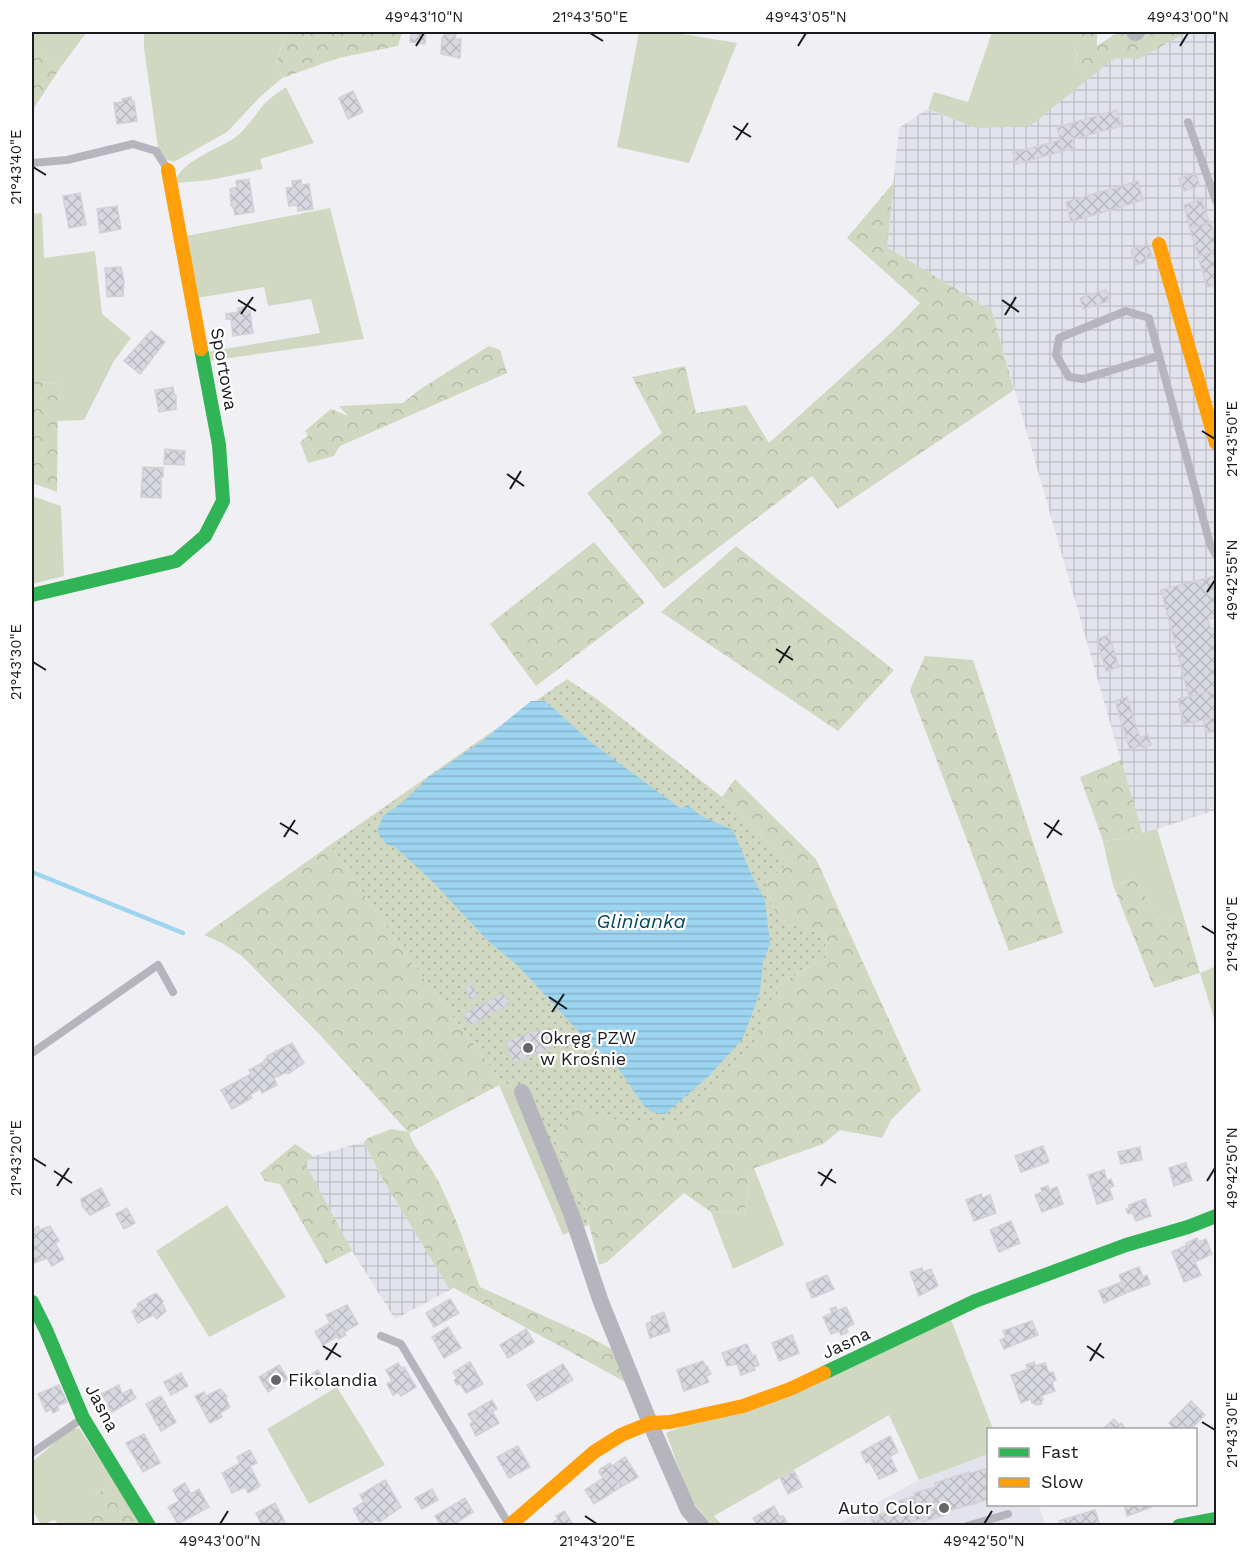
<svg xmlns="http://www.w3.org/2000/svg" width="1248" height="1557" viewBox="0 0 1248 1557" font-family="'Work Sans',sans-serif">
<defs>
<pattern id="industrial-grid" width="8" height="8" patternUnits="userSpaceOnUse" patternTransform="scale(1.5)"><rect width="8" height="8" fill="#e2e3ec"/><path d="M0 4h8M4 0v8" fill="none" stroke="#c1c2ca"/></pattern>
<pattern id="forest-crowns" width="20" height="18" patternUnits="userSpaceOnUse" patternTransform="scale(1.5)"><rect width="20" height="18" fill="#d1d8c1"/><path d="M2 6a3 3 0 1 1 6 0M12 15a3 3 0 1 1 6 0" fill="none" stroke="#b3b9a5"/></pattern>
<pattern id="park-dots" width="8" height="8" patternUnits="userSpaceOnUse" patternTransform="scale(1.5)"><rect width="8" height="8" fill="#d1d8c1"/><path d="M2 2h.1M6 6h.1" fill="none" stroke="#b3b9a5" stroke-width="1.8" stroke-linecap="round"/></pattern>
<pattern id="water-rules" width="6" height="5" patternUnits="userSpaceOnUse" patternTransform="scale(1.5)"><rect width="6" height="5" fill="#9dd4ef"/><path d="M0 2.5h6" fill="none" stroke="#87b5cc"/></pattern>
<pattern id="building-cross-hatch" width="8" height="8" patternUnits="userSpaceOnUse" patternTransform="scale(1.5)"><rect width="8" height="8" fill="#d7d8e0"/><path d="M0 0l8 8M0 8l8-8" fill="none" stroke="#b8b9c0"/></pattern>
</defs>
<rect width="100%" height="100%" fill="#f0f0f4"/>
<!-- built -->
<polygon fill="#e2e3ec" points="988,1454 988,1504 1039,1505 1045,1525 834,1526 919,1480"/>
<!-- industrial -->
<g fill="url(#industrial-grid)">
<polygon points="1188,32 1216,32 1216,810 1142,834 992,311 887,247 899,128 927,109 976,128 1115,58 1138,58"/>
<polygon points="364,1142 382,1178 450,1290 395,1319 352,1251 304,1163 313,1156"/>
</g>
<!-- green -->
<g fill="#d1d8c1">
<polygon points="32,32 87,32 60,68 32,48"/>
<polygon points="144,32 287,32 276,61 282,78 260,97 227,132 174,162 167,160 158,148 144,48"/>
<polygon points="639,32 671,32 737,43 689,163 617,147"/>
<polygon points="992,32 1077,32 1076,67 1087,80 1030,126 976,128 928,109 934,92 968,102"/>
<path d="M286,87L314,143L260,159L263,169L210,180L176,183C176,164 217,149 233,139C246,130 254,116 264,104C270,98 279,92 286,87Z"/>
<polygon points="330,208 364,339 209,361 207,352 320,333 311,299 268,306 264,287 197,298 186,236"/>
<polygon points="42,213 44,258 95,251 102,314 131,338 114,361 84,420 56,421 58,384 32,381 32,214"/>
<polygon points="32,496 61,506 64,576 32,584"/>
<polygon points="1139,821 1142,833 1157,829 1186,925 1155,911 1134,879 1113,885 1103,841 1129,838"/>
<polygon points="1216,966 1216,1021 1215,1022 1200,973"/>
<polygon points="503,1083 509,1084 515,1090 573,1230 563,1235 499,1085"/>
<polygon points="754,1168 784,1245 733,1269 711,1212 744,1213 748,1191 749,1170"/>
<polygon points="227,1205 286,1297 209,1337 156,1251"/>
<polygon points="950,1317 993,1429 988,1430 988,1454 919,1480 889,1415 714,1516 723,1526 712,1525 690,1499 666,1433"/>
<polygon points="337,1387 385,1465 309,1504 267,1429"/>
<polygon points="79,1428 116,1484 92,1495 92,1526 60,1525 54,1520 41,1525 32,1509 32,1462 69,1430"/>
</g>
<!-- forest -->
<g fill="url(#forest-crowns)">
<polygon points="287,32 402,32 398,46 338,58 282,78 276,62"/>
<polygon points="1077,32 1097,32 1097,46 1118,32 1188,32 1138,59 1115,58 1087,80 1076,67"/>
<polygon points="32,48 60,68 32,111"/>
<polygon points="894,182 887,247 992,311 1014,390 838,509 812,476 664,589 587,493 662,433 632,377 685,366 696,413 746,405 769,443 893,331 920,303 847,238"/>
<polygon points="489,346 500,350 507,373 340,446 334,456 308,463 300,442 308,436 305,431 331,409 348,416 339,406 403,403 419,390"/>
<polygon points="32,381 58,384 57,492 32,483"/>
<polygon points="594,542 645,603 536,686 490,624"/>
<polygon points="736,546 894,670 838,731 661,612"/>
<polygon points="925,656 973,660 1063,933 1009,951 910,690"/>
<polygon points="1121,760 1139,821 1129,838 1103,841 1080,777"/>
<polygon points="735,779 816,859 921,1090 891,1120 882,1138 840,1130 823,1144 749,1170 748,1191 744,1213 711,1212 684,1193 607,1262 599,1265 584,1203 573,1188 554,1136 583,1102 773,995 781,983 826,957 825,935 780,920 771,904 766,882 788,863 722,797"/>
<path d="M330,845L402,949L503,1083L409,1133C415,1150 428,1162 436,1177C455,1212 467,1251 480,1287L588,1336L617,1352L627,1383L454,1288L450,1290L382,1178L364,1142L368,1138L391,1129L408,1132L321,1036L242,956L222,943L204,935Z"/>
<polygon points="1134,879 1155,911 1186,925 1200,973 1154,988 1113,885"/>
<polygon points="295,1144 313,1156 305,1163 352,1251 326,1264 280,1184 265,1181 260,1173"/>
<polygon points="116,1484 142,1526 92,1526 92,1495"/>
</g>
<!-- park -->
<polygon fill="url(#park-dots)" points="567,679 597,699 722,797 788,863 766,882 771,904 780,920 825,935 826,957 781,983 773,995 753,1045 674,1124 597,1118 583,1102 554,1136 573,1188 584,1203 589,1225 573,1230 515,1090 509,1084 503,1083 402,949 330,845"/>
<!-- water -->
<polygon fill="url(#water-rules)" points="531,701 545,701 592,743 681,809 688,805 701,816 733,830 751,874 765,900 770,944 763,962 760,992 743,1038 710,1075 665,1114 654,1113 644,1106 612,1059 594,1048 518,966 486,939 434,883 395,847 386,844 377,831 383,816 403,802 429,777 481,742"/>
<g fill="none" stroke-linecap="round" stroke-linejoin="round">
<!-- stream -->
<polyline stroke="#9dd4ef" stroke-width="4.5" points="32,872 183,933"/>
</g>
<!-- building -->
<g fill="url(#building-cross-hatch)" stroke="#d2d2d5" stroke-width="1.5">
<polygon points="411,32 426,32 425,44 410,42"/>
<polygon points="449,34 456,34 455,39 461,39 460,58 441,54 442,38 444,35 449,35"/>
<polygon points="353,91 363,112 348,119 339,98"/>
<polygon points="131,97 132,101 134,101 137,121 117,124 114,103 123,102 122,99"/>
<polygon points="1117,110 1121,126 1073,139 1069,124"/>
<polygon points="1069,124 1075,148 1063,151 1057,127"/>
<polygon points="1060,140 1063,151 1016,164 1013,153"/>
<polygon points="1196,174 1200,186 1183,191 1179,178"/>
<polygon points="249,179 254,212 235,215 233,206 231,206 230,189 237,187 236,181"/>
<polygon points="301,180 302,185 309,184 313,209 298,211 297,205 289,206 286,188 293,187 292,181"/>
<polygon points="1138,181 1143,200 1071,222 1066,202"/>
<polygon points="80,193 86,225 69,228 63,196"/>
<polygon points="1202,199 1209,223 1190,228 1184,205"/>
<polygon points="117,206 121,229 100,233 97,209"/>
<polygon points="1211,222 1216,241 1216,251 1198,256 1190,228"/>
<polygon points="1148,244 1152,256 1146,258 1147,262 1136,265 1131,250"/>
<polygon points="1216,251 1216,285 1207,287 1198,256"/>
<polygon points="121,267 124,281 123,296 107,297 105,268"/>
<polygon points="1106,290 1109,301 1083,309 1080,298"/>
<polygon points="246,307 246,311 250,311 253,333 233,336 231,319 226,319 226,314 238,312 238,308"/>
<polygon points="151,331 165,342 140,374 124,361"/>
<polygon points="173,387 174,394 176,395 176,409 159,412 155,390"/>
<polygon points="165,449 185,451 184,465 164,464"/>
<polygon points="143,467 163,468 163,477 161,477 161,498 141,497"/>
<polygon points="1216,576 1216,617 1208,619 1210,628 1216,628 1216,690 1189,697 1161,590"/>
<polygon points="1109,635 1119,667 1106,671 1097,639"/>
<polygon points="1216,690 1216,717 1184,724 1178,699"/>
<polygon points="1127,697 1142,745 1130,750 1115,701"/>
<polygon points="1216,717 1216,731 1206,733 1203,720"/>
<polygon points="1148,735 1151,745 1142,748 1140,737"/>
<polygon points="474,985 477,998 469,1000 466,987"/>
<polygon points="503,993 510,1004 492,1014 486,1002"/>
<polygon points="486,1002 492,1014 469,1026 463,1014"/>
<polygon points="540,1029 547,1050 513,1063 505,1042"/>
<polygon points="292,1043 304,1063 288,1074 287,1072 274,1078 277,1085 262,1093 260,1089 250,1095 252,1098 232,1109 221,1090 251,1074 249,1070 264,1062 264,1060 268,1057 267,1056"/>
<polygon points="1043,1146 1049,1162 1021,1172 1015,1156"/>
<polygon points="1140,1147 1142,1160 1121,1164 1118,1152"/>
<polygon points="1186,1163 1192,1180 1174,1186 1169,1168"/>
<polygon points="1104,1170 1107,1181 1111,1179 1114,1186 1109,1188 1113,1199 1097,1204 1088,1175"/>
<polygon points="1048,1186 1049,1190 1057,1187 1063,1204 1042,1212 1035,1195 1042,1192 1041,1188"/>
<polygon points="101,1188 110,1205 90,1215 82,1206 81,1199"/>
<polygon points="981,1194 982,1198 990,1195 996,1213 974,1221 966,1200"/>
<polygon points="1145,1199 1151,1216 1136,1221 1132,1212 1128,1214 1126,1209 1130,1207 1129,1205"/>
<polygon points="127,1208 135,1223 124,1229 116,1214"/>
<polygon points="1011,1221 1020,1243 999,1252 990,1230"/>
<polygon points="38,1226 40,1230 50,1226 59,1241 55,1243 64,1259 52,1266 47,1258 34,1263 32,1259 32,1230"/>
<polygon points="1197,1238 1199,1242 1206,1239 1212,1254 1195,1262 1186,1243"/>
<polygon points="1187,1245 1201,1275 1184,1282 1172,1252"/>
<polygon points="1139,1267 1143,1277 1147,1275 1150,1284 1126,1293 1119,1275"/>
<polygon points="922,1268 923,1272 931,1269 938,1286 919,1296 910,1272"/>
<polygon points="827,1275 834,1289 812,1298 806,1284"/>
<polygon points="1122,1282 1126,1293 1104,1303 1099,1291"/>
<polygon points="156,1293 163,1301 162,1303 166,1311 157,1319 153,1315 138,1323 132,1311 138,1307 137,1304"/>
<polygon points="450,1299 459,1313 434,1327 426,1313"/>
<polygon points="347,1305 358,1324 344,1332 346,1335 339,1339 326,1315"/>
<polygon points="836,1307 837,1311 846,1307 854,1324 846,1328 848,1332 841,1335 839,1331 831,1334 823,1317 832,1313 830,1309"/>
<polygon points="664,1312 670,1331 650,1338 646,1324 652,1321 651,1317"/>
<polygon points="1032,1321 1038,1335 1004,1349 1000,1340 1006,1337 1003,1331"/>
<polygon points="330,1323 338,1336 323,1345 315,1332"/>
<polygon points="448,1327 461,1348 444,1358 432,1337"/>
<polygon points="526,1329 534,1342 508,1358 500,1345"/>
<polygon points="792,1335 799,1353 779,1361 772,1343"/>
<polygon points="747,1344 752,1356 755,1355 759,1365 754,1367 755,1370 741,1375 737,1364 727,1366 722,1353"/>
<polygon points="703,1361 705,1366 707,1366 711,1374 706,1376 709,1382 684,1391 677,1370"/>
<polygon points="470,1362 483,1384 466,1393 460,1384 457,1385 454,1380 457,1378 453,1372"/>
<polygon points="1034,1362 1035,1366 1045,1363 1049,1373 1053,1372 1056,1380 1052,1382 1055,1391 1041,1396 1043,1399 1041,1404 1037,1405 1032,1403 1031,1399 1021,1403 1011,1375 1028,1369 1026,1365"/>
<polygon points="398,1363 402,1369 404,1367 416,1387 401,1396 398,1392 393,1395 387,1384 392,1381 386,1370"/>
<polygon points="563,1364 573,1380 537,1401 527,1385"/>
<polygon points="279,1365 288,1379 268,1392 259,1377"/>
<polygon points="318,1370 326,1383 316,1390 308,1377"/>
<polygon points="181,1373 188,1386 171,1395 164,1382"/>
<polygon points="59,1385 67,1402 57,1406 59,1410 53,1413 51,1409 46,1412 38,1394"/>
<polygon points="119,1385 122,1394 131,1389 136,1398 109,1414 105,1407 109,1404 101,1394"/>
<polygon points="220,1389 227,1396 226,1399 230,1407 220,1413 222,1417 210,1423 195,1396 204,1392 206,1396"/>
<polygon points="161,1396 169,1410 154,1419 146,1404"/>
<polygon points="492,1400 497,1409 473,1422 468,1414"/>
<polygon points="1191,1401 1205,1415 1192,1428 1193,1430 1175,1430 1169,1423"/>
<polygon points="169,1410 176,1422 161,1431 154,1419"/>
<polygon points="492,1411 499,1423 476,1436 470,1424"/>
<polygon points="1114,1419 1119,1425 1121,1423 1127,1430 1102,1430"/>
<polygon points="144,1434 160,1463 143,1472 126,1443"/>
<polygon points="890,1436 898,1452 890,1456 897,1471 879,1479 870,1462 866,1463 861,1452"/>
<polygon points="518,1446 530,1467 509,1478 497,1457"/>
<polygon points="250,1450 257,1463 250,1466 260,1486 248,1493 245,1487 232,1493 222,1473 240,1463 237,1457"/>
<polygon points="625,1457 638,1477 621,1487 609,1468"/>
<polygon points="610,1463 612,1466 609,1468 621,1487 594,1504 585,1490 603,1478 599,1472 600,1469"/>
<polygon points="988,1468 988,1499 973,1504 965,1475"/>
<polygon points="794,1471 802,1487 788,1494 780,1478"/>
<polygon points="969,1472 969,1474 965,1475 973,1504 944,1512 945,1515 922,1522 914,1493 936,1487 935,1483"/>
<polygon points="385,1480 401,1507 380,1522 376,1520 368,1526 363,1526 353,1509 364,1502 360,1495"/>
<polygon points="185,1483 191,1494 199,1489 209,1507 178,1524 168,1507 179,1501 173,1490"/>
<polygon points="432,1489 438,1500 422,1509 415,1498"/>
<polygon points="915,1496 921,1519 899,1526 873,1526 871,1517 901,1508 899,1501"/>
<polygon points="465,1498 473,1512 456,1523 458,1526 441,1526 435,1516"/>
<polygon points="275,1503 287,1526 262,1526 256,1513"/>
<polygon points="1124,1504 1151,1504 1152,1507 1127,1516"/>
<polygon points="774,1506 780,1517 783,1516 789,1526 758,1526 753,1518"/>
<polygon points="1095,1510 1100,1525 1061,1526 1059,1521"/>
<polygon points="564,1511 574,1526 549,1526 558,1519 556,1516"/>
</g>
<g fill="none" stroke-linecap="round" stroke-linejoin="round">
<!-- lane -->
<g stroke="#b6b4bd" stroke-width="8">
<polyline points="1188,122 1216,201"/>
<polyline points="32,163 67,160 133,144 156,151 168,170"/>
<polyline points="1159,356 1083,379 1069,377 1056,355 1059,338 1126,311 1149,318 1210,544 1216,555"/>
<polyline points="32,1053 158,965 173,992"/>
<polyline points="381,1336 401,1344 508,1523"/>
<polyline points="32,1453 83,1418"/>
<polyline points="967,1526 1008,1514"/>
</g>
<!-- street -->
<g stroke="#b6b4bd" stroke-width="16">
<polyline points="1135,33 1137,32"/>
<polyline points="522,1092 571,1213 601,1302 650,1423 688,1510 702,1526"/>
</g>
<!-- fast -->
<g stroke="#30b455" stroke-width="14">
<polyline points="32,595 176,561 205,536 223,501 219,445 201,349"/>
<polyline points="32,1302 46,1330 83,1418 149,1526"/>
<polyline points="824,1373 975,1301 1126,1245 1188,1227 1216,1216"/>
<polyline points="1179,1526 1216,1519"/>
</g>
<!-- slow -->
<g stroke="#ff9f0a" stroke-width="14">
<polyline points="168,170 201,349"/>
<polyline points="1159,244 1216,443"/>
<polyline points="509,1526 594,1452 621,1435 650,1423 670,1422 743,1406 790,1389 824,1373"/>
</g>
</g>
<!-- ticks -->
<path fill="none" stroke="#1a1b1d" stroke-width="2" d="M590,33L603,41M416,46L424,33M798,46L806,33M1180,46L1188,33M733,126L751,137M736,140L748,123M33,167L46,175M238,300L256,311M1002,300L1019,312M241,314L253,297M1005,315L1016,297M1202,431L1215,439M507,474L524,486M510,489L521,471M1207,592L1215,580M776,649L793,660M33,662L46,670M779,663L790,646M280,823L298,834M1044,823L1062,835M284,837L295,820M1047,838L1059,820M1202,926L1215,934M549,997L567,1009M552,1012L564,994M33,1158L46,1166M54,1171L72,1183M818,1172L836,1183M1207,1181L1215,1168M57,1186L69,1168M821,1186L832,1169M323,1346L341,1357M1087,1346L1104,1358M326,1360L337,1343M1090,1361L1101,1343M1202,1422L1215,1430M585,1516L597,1524M220,1524L228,1511M984,1524L992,1511"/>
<!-- markers -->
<g fill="#656668" stroke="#fff" stroke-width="2">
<circle cx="528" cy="1048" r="6"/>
<circle cx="276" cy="1380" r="6"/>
<circle cx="944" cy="1508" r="6"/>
</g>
<g text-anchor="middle" stroke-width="4.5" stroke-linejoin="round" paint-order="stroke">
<!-- street labels -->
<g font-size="18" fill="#1a1b1d" stroke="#fff">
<text transform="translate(224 369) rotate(80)" y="6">Sportowa</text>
<text transform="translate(846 1343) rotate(-25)" y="6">Jasna</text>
<text transform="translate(102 1408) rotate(62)" y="6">Jasna</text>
</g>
<!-- poi labels -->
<g font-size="18" fill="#1a1b1d" stroke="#fff" text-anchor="start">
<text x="540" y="1044">Okręg PZW<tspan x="540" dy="21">w Krośnie</tspan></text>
<text x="288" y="1386">Fikolandia</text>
<text x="932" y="1514" text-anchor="end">Auto Color</text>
</g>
<!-- water labels -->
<g font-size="20" font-style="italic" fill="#034961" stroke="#fff">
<text x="641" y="928">Glinianka</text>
</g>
</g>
<!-- border -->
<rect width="1248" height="1557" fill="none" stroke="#ffffff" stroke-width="66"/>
<!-- legend -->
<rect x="987" y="1428" width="210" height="78" fill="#ffffff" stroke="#a3a4a5" stroke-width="1.5"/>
<rect x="999" y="1448" width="30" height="9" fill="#30b455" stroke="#a3a4a5" stroke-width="1.5"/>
<text x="1041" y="1458" font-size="18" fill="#1a1b1d">Fast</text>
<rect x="999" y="1478" width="30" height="9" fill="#ff9f0a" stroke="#a3a4a5" stroke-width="1.5"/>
<text x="1041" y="1488" font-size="18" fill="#1a1b1d">Slow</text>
<rect x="33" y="33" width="1182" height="1491" fill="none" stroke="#1a1b1d" stroke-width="2"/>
<g font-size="15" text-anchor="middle" fill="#1a1b1d">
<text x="424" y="22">49°43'10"N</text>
<text x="590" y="22">21°43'50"E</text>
<text x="806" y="22">49°43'05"N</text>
<text x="1188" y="22">49°43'00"N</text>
<text transform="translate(16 167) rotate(-90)" y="5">21°43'40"E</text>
<text transform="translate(1232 439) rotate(-90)" y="5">21°43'50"E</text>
<text transform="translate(1232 580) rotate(-90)" y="5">49°42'55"N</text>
<text transform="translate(16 662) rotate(-90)" y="5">21°43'30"E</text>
<text transform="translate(1232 934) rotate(-90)" y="5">21°43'40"E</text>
<text transform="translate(16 1158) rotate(-90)" y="5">21°43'20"E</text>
<text transform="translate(1232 1168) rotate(-90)" y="5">49°42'50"N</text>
<text transform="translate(1232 1430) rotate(-90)" y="5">21°43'30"E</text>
<text x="220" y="1546">49°43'00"N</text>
<text x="597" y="1546">21°43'20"E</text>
<text x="984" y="1546">49°42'50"N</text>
</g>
</svg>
